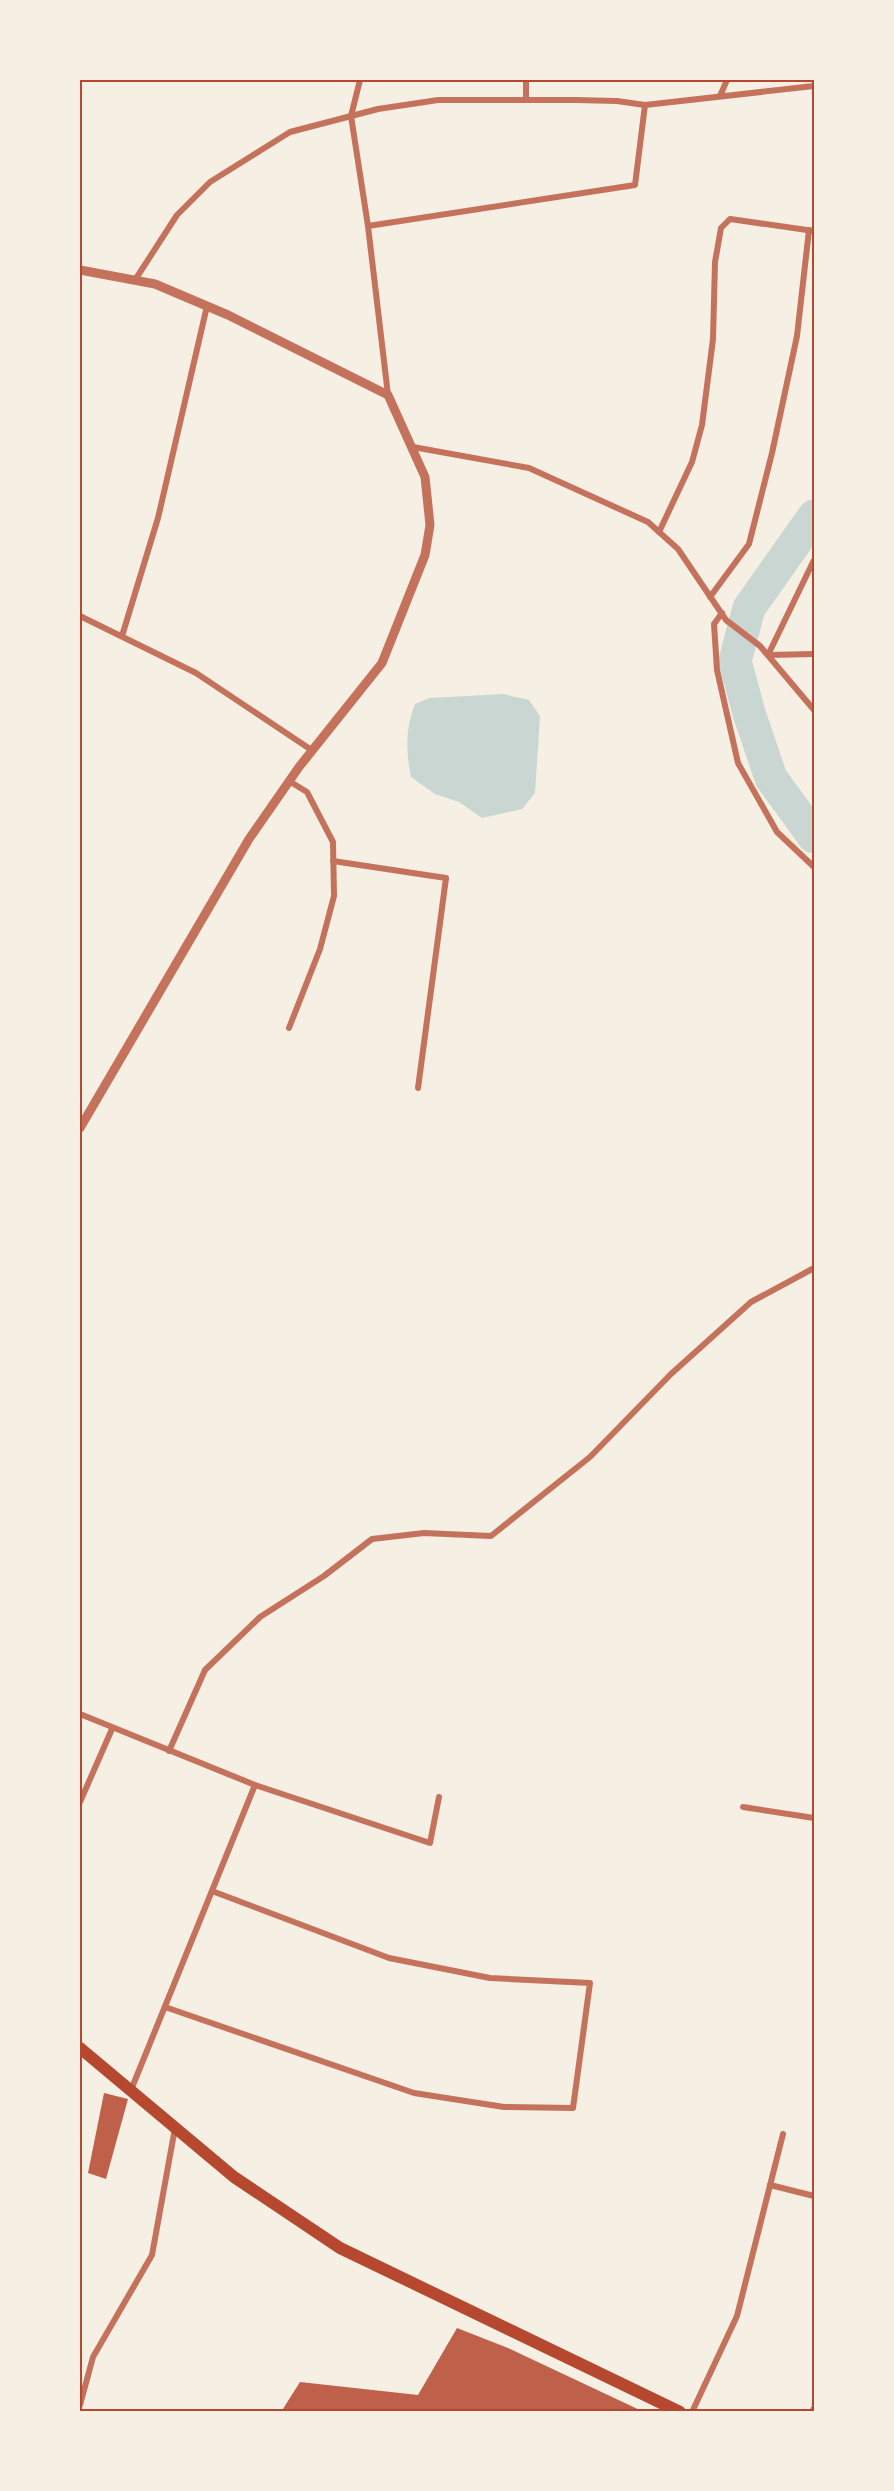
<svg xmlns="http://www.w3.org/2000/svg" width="894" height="2491" viewBox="0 0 894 2491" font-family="'Exo 2',sans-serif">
<rect width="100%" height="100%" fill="#f6efe4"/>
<!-- water -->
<path fill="#c9d6d2" d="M503,694L529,700L540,716L535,793L522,809L482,818L459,802L435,794L411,777C406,751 405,730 415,704L430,698Z"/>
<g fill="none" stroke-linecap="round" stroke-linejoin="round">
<!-- river -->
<polyline stroke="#c9d6d2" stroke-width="33" points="814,516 749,608 735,661 749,713 771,778 814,837"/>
</g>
<!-- building -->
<g fill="#bf614a">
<polygon points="104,2093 128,2099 106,2179 88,2173"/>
<polygon points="457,2328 508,2348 644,2412 281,2412 300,2382 418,2395"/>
</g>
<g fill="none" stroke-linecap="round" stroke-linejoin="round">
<!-- minor -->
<g stroke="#c5725c" stroke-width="6">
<polyline points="360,80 351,116 368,226"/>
<polyline points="526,80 526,99"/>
<polyline points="720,96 727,80"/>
<polyline points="135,280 177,215 210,182 290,132 378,109 438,100 576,100 617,101 645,105"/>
<polyline points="388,395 368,226 635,185 645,105 814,86"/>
<polyline points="413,447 529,468 648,522 678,549 726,620 760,646 814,710"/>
<polyline points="659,532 692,462 702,425 713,339 715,262 721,228 730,219 814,231"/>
<polyline points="814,560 768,655 814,654"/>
<polyline points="710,597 749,544 772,453 797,336 809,230"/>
<polyline points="722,613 714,624 717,670 738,763 777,832 814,867"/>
<polyline points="80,616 196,673 313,751"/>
<polyline points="122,636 158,518 207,306"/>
<polyline points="333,861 446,878 418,1088"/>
<polyline points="289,1028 320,949 334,896 333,842 307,792 289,781"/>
<polyline points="80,1714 255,1785 430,1843 439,1797"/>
<polyline points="169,1751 205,1670 260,1617 324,1576 372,1539 424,1533 491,1536 590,1457 671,1374 751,1302 814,1268"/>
<polyline points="80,1802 112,1729"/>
<polyline points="743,1807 814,1818"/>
<polyline points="165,2007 414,2093 504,2107 573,2108 590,1983 490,1978 389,1958 212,1891"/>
<polyline points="131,2090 255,1785"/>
<polyline points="770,2185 814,2196"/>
<polyline points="80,2405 93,2357 152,2255 175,2128"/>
<polyline points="692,2412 737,2316 783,2134"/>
<polyline points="812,2412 814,2408"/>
</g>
<!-- tertiary -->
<polyline stroke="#c5725c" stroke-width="9" points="80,270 155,284 228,315 388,395 425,477 430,525 425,555 382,663 299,767 249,839 80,1128"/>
<!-- primary -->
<polyline stroke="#b5482f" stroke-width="12" points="80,2048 234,2177 340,2248 680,2412"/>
</g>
<!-- border -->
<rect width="894" height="2491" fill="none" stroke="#f6efe4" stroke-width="162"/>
<rect x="81" y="81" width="732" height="2329" fill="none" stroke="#b5482f" stroke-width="2"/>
</svg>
